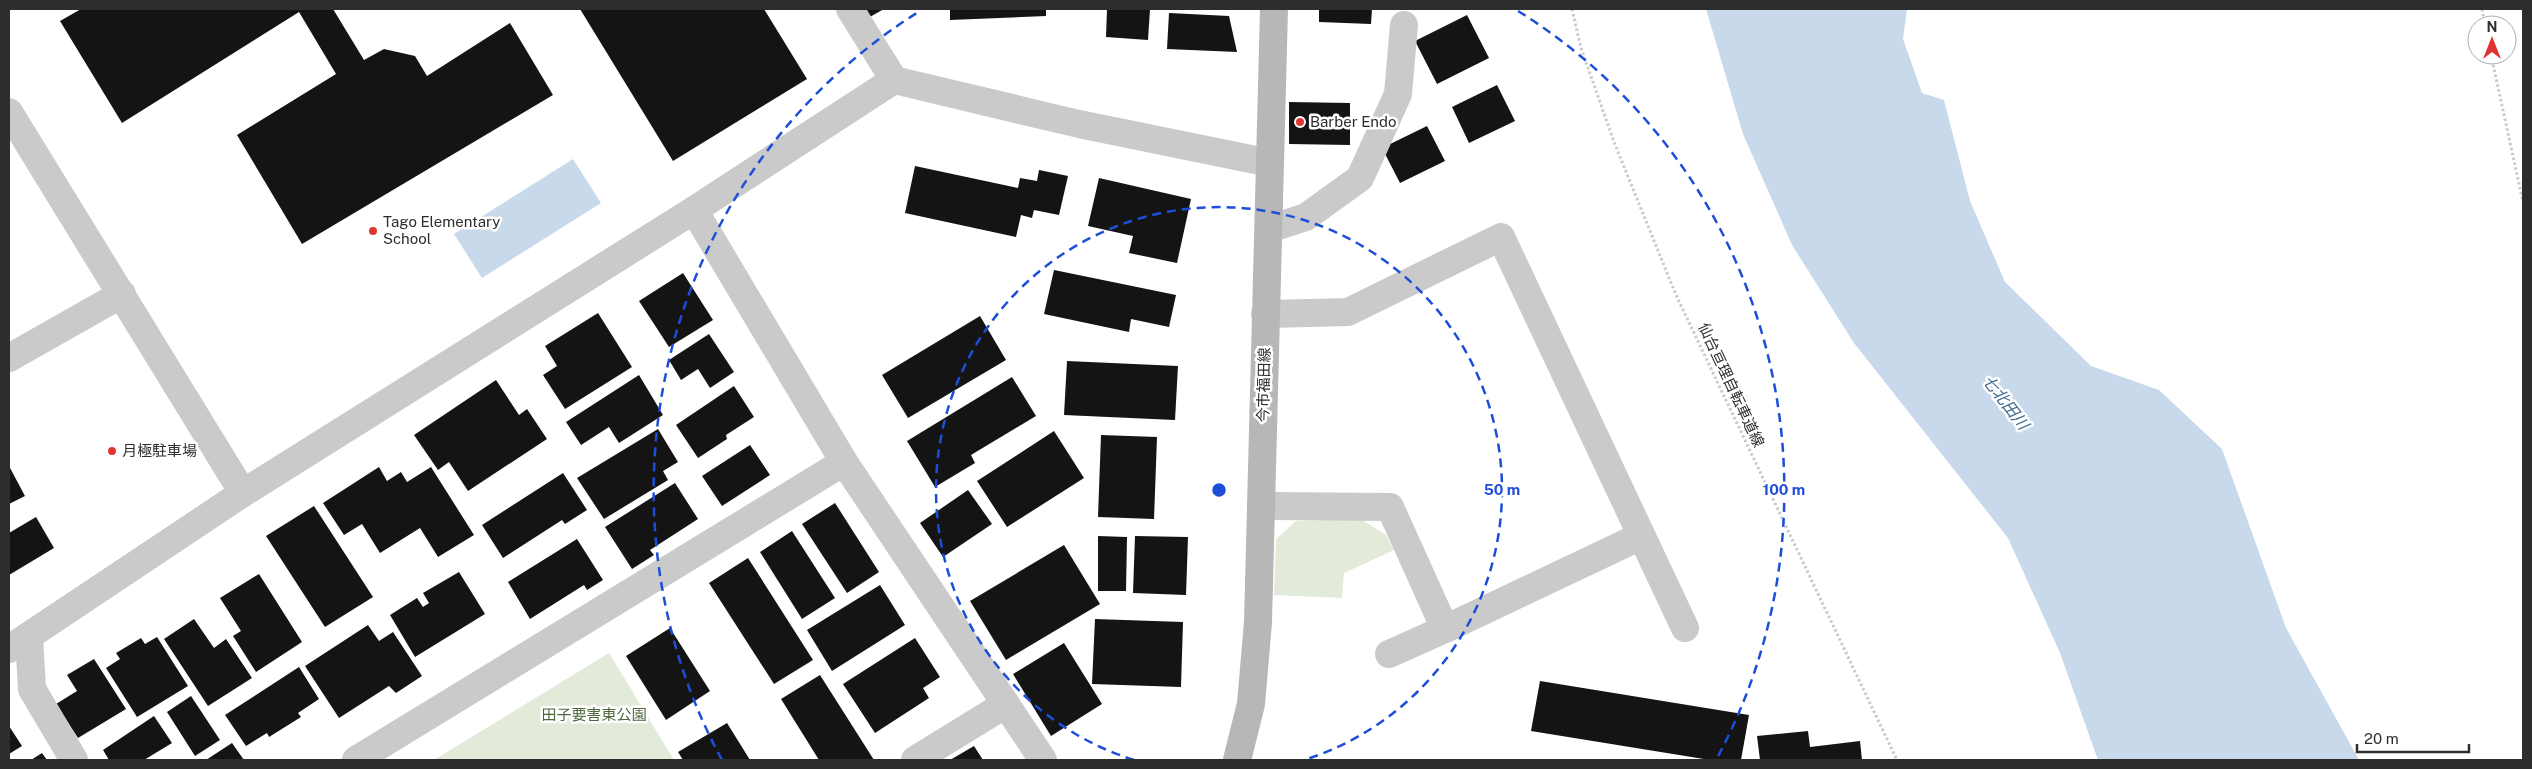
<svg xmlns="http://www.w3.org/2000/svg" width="2532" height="769" viewBox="0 0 2532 769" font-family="'Public Sans','Noto Sans JP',sans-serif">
<rect width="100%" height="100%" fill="#fff"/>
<!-- green -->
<g fill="#e2eada">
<polygon points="1361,519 1386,535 1394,550 1344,573 1342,598 1274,595 1276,539 1296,521"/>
<polygon points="609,653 674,760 434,760"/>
</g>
<!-- water -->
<g fill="#c7d9ea">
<polygon points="1706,9 1907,9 1903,39 1922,93 1944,100 1970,201 2005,282 2091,366 2159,390 2222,449 2286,628 2359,760 2098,760 2060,653 2008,538 1854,343 1792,245 1743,134"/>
<polygon points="573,159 601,203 482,278 454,234"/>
</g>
<!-- building -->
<g fill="#141414">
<polygon points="81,9 333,9 364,60 384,49 415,56 427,76 510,23 553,95 302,244 237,135 336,74 299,12 122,123 60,21"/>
<polygon points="580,9 764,9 807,79 673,161"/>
<polygon points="863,9 884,9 868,18"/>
<polygon points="950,9 1046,9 1046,16 950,20"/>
<polygon points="1107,9 1150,9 1148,40 1106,37"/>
<polygon points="1319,9 1372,9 1371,24 1319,22"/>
<polygon points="1169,13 1229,16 1237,52 1167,49"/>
<polygon points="1467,15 1489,58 1437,84 1415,41"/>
<polygon points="1497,85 1515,121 1469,143 1452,107"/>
<polygon points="1289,102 1350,103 1350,145 1289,144"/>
<polygon points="1427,126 1445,161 1400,183 1382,148"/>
<polygon points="915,166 1018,188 1020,178 1037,181 1039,170 1068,176 1059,215 1034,210 1032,218 1021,215 1016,237 905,213"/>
<polygon points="1099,178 1191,199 1177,263 1129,253 1133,236 1088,226"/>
<polygon points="1054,270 1176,295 1169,327 1131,319 1129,332 1044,314"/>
<polygon points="683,273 713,320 669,347 639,301"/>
<polygon points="598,313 632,367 565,409 543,375 557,366 545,346"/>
<polygon points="980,316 1006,360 908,418 882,375"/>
<polygon points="709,334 734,372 710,388 698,369 681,380 669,360"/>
<polygon points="1067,361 1178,366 1175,420 1064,415"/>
<polygon points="639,375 663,415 619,443 609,427 581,445 566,422"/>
<polygon points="1012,377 1036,416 971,455 975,463 935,487 907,441"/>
<polygon points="496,380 519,415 527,409 547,439 468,491 449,462 438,470 414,435"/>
<polygon points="734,386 754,417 726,435 727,439 698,458 676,425"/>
<polygon points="658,429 678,462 663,471 668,480 604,519 577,478"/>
<polygon points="1054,431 1084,478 1007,527 977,481"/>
<polygon points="1101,435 1157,437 1154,519 1098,517"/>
<polygon points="750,445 770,475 722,506 702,476"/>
<polygon points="9,466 25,496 9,504"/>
<polygon points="379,467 387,481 401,472 407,482 431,467 474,535 438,557 420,528 380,553 362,524 344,535 323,503"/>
<polygon points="563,473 587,510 565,524 562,520 503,558 482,525"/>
<polygon points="675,483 698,519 650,550 654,555 632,569 605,527"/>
<polygon points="968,490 992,524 943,557 920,523"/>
<polygon points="835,503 879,572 847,593 802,524"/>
<polygon points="314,506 373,597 325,627 266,536"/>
<polygon points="36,517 54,548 9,575 9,533"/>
<polygon points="792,531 835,598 802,619 760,552"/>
<polygon points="1098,536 1127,537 1126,591 1098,591"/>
<polygon points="1135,536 1188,537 1186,595 1133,593"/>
<polygon points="577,539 603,580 587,590 584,585 530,619 508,582"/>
<polygon points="1064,545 1100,604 1006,660 970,601"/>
<polygon points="748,558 813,660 774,684 709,583"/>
<polygon points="459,572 485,614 415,657 390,615 417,598 423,607 429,603 423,593"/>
<polygon points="259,574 302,642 256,672 233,636 241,631 220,598"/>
<polygon points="880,585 905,625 832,671 807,630"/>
<polygon points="194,619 214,648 226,639 252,678 208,706 164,639"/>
<polygon points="1095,619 1183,622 1181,687 1092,684"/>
<polygon points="368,625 379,641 393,632 422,676 396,693 389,686 339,718 305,666"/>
<polygon points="670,628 710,691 666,720 626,656"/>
<polygon points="157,637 188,686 137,717 106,668 120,659 116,653 141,638 145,644"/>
<polygon points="915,638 940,677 923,688 929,698 875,733 843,684"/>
<polygon points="1064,643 1102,704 1051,736 1013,674"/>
<polygon points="94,659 126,709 78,738 56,704 77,691 67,675"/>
<polygon points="299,667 319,699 298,713 301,717 269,737 267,733 246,746 225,715"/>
<polygon points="820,675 874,760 819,760 781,699"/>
<polygon points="1540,681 1749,715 1741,760 1710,760 1531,731"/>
<polygon points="191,696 220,740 195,756 167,712"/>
<polygon points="154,716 172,743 144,760 109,760 103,750"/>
<polygon points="727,723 750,760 683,760 678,752"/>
<polygon points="9,726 22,746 9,754"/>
<polygon points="1808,731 1810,747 1860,741 1862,760 1760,760 1757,736"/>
<polygon points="232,743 244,760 206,760"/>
<polygon points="974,746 983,760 950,760"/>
<polygon points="42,753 47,760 31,760"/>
</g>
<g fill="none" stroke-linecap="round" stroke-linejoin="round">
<!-- path -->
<g stroke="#cacaca" stroke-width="3" stroke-dasharray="2.5 2.5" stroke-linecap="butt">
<polyline points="1572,9 1581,48 1614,142 1676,295 1897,760"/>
<polyline points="2482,9 2485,25"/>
<polyline points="2491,55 2523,202"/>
</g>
<!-- minor -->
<g stroke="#cacaca" stroke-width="28">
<polyline points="850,9 894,80 1079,124 1270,163"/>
<polyline points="9,112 243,493"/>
<polyline points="694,210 844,462 1043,760"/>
<polyline points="1269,229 1306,217 1360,178 1398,94 1404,25"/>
<polyline points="1265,314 1348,312 1501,237 1685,628"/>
<polyline points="9,358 122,294"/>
<polyline points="1261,506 1390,507 1445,629 1641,536"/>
<polyline points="29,637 32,689 74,760"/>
<polyline points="9,649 243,493 694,210 894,80"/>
<polyline points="1389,654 1445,629"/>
<polyline points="356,760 844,462"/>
<polyline points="915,760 1006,704"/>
</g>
<!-- secondary -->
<polyline stroke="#b7b7b7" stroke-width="28" points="1237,760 1251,704 1258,622 1274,9"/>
</g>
<!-- distance rings -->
<g fill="none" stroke="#1d4ed8" stroke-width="2.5" stroke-dasharray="9 6">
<path d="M1134 760A283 283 0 1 1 1304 760"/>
<path d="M722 760A565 565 0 0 1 920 11M1518 11A565 565 0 0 1 1716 760"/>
</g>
<!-- markers -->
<g fill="#e03532" stroke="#fff" stroke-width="2">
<circle cx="1300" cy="122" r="5"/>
<circle cx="373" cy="231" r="5"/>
<circle cx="112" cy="451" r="5"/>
</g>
<g text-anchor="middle" stroke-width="5" stroke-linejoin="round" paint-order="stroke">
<!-- poi labels -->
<g font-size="15" fill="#2d2d2d" stroke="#fff" text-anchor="start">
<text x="1310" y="127">Barber Endo</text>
<text x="383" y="227">Tago Elementary<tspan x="383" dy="17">School</tspan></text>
<text x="122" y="456">月極駐車場</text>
</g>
<!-- street labels -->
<g font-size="15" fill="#2d2d2d" stroke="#fff">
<text transform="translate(1264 385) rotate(-89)" y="5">今市福田線</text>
<text transform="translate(1731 385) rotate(65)" y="5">仙台亘理自転車道線</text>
</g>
<!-- park labels -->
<g font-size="15" fill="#4c673c" stroke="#fff">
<text x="594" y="720">田子要害東公園</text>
</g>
<!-- water labels -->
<g font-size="16" font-style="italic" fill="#3d678c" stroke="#fff">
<text transform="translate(2006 402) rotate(52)" y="6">七北田川</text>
</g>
</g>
<circle cx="1219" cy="490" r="8" fill="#1d4ed8" stroke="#fff" stroke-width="2.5"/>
<g font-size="15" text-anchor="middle" font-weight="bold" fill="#1d4ed8" stroke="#fff" stroke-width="5" stroke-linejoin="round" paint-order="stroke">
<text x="1502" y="495">50 m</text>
<text x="1784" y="495">100 m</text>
</g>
<!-- border -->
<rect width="2532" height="769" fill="none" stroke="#2d2d2d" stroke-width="20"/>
<!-- north arrow -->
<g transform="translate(2492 40)"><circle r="24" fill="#ffffff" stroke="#ababab"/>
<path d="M0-4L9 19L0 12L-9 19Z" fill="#e03532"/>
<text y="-8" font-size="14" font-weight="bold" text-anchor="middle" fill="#2d2d2d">N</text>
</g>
<!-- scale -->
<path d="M2357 744v8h112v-8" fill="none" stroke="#2d2d2d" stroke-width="2.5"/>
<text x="2364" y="744" font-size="15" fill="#2d2d2d" stroke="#ffffff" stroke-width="4" paint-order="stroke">20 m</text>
</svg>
